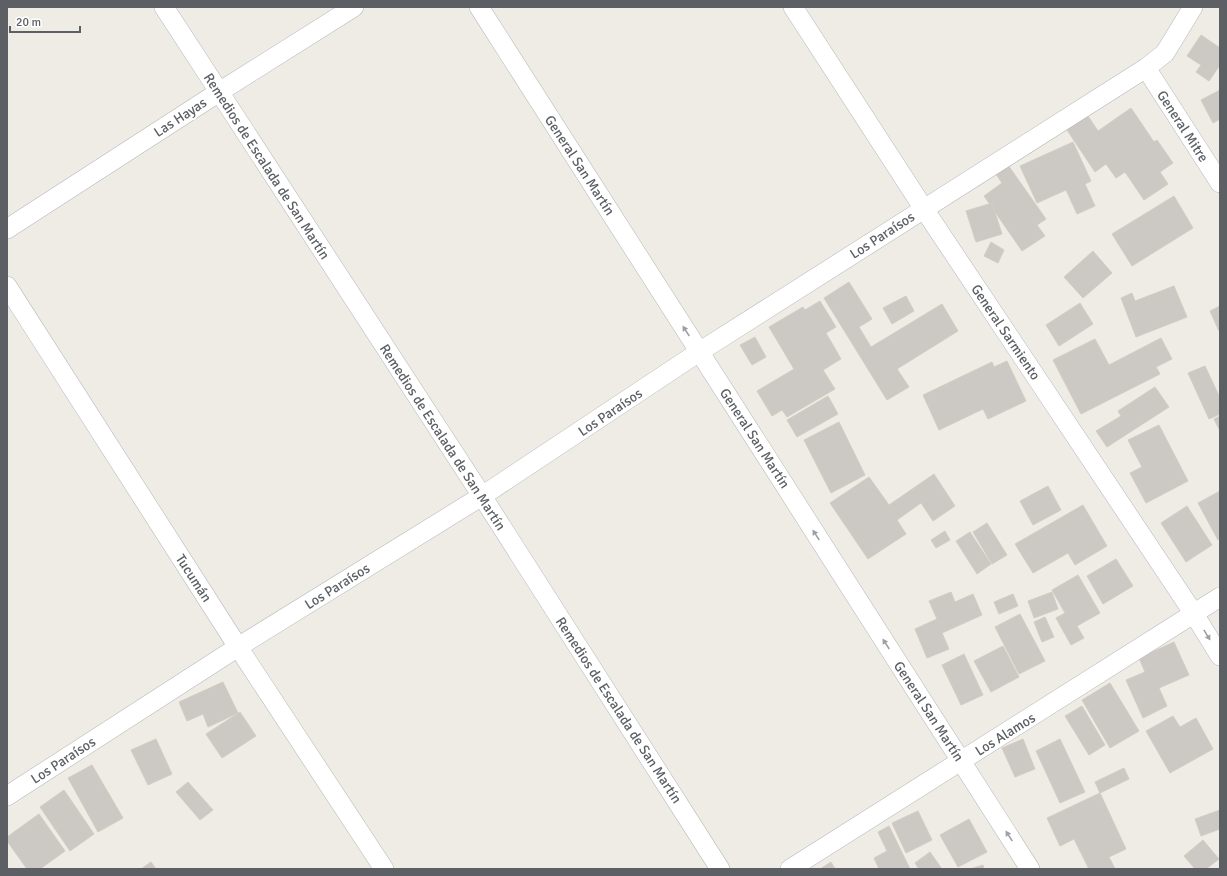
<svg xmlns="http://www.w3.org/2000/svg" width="1227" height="876" viewBox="0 0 1227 876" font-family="Signika,sans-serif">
<rect width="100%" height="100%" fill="#eeece4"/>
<!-- building -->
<g fill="#ccc8c3" stroke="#d3cdc3">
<polygon points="1201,35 1220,48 1220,65 1209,81 1196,72 1201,65 1187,56"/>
<polygon points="1220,90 1220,119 1213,123 1201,100"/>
<polygon points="1131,108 1154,142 1157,140 1173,163 1160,172 1168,184 1144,200 1125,172 1116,178 1106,164 1095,172 1065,127 1086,113 1098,131"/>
<polygon points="1073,142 1091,181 1085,184 1095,206 1077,214 1066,190 1037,203 1020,166"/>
<polygon points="1008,165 1046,219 1037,225 1045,236 1022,251 984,196 1002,183 996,174"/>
<polygon points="1174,196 1193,228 1132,266 1112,234"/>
<polygon points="992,203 1002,234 976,242 966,211"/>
<polygon points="991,242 1004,250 998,263 984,256"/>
<polygon points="1093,251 1112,273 1083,298 1064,277"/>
<polygon points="849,282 872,319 859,327 871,347 942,304 958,331 897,369 909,387 887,400 824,298"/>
<polygon points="1174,286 1187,317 1136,337 1121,298 1132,293 1135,301"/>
<polygon points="906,296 914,311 892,324 883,308"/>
<polygon points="820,301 836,327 826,333 841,359 823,370 835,389 787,417 782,410 772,416 757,391 794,369 769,327 803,307 805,310"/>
<polygon points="1080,303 1093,324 1059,346 1046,325"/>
<polygon points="1220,306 1220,331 1219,331 1210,311"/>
<polygon points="755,337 766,357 752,365 740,345"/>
<polygon points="1161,338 1172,359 1156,367 1160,374 1081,414 1053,360 1095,339 1109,365"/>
<polygon points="1007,361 1026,401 988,419 983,409 939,430 923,395 992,362 994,367"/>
<polygon points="1205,366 1220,398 1220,414 1209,419 1188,373"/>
<polygon points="1155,387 1169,407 1107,447 1096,431 1121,416 1118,411"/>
<polygon points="828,396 838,414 797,437 787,420"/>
<polygon points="1220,416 1220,431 1214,419"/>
<polygon points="839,422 865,475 831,493 804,440"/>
<polygon points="1159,425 1188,481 1146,503 1130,473 1142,467 1128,440"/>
<polygon points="934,474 955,506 933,521 921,503 897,520 906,534 868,559 830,503 869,477 889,505"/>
<polygon points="1048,486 1061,510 1033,525 1020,501"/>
<polygon points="1220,491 1220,538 1218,540 1198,503"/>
<polygon points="1083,505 1107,546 1075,565 1068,553 1033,573 1015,544"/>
<polygon points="1187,506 1212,545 1186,562 1161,523"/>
<polygon points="987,523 1007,555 992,564 973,532"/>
<polygon points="945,531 950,540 936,548 931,540"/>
<polygon points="970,532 991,564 977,574 956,541"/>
<polygon points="1116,559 1133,586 1103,604 1087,576"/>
<polygon points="1078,575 1100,613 1077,626 1084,638 1071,645 1056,618 1065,613 1052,590"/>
<polygon points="951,592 955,602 973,594 982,615 942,633 949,649 927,658 915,629 937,619 929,601"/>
<polygon points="1052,592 1058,609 1034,618 1028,601"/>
<polygon points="1013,594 1018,606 999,614 994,602"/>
<polygon points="1020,614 1045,661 1019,674 995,627"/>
<polygon points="1045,617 1054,637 1042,642 1034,622"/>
<polygon points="1174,642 1189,675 1159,688 1167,706 1143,718 1126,680 1145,672 1139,658"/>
<polygon points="1003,646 1019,677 991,692 974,661"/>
<polygon points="964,654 983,695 961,705 942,665"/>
<polygon points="223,682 238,713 208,727 203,714 187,721 179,702"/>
<polygon points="1110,683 1139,731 1110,748 1082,700"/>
<polygon points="1082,706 1105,745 1089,755 1065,716"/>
<polygon points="240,712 256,736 222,758 206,734"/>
<polygon points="1173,716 1180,727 1196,718 1213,749 1170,773 1146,731"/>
<polygon points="156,739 172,774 148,785 131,750"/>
<polygon points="1023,739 1035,769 1015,777 1002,748"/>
<polygon points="1060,739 1085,792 1060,803 1036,751"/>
<polygon points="92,765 123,818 98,832 68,778"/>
<polygon points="1124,768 1129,779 1100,793 1095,782"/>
<polygon points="188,782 213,810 200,820 176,792"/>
<polygon points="64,790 94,834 70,851 40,807"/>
<polygon points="1100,793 1126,849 1109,857 1115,869 1089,869 1074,839 1060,846 1047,818"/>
<polygon points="1220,810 1220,829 1201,836 1195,819"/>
<polygon points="918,811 932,840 906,853 892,823"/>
<polygon points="39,814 65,851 40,869 27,869 7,841 7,837"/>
<polygon points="969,819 987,852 958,867 940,835"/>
<polygon points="889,826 910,869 879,869 874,858 887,851 878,832"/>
<polygon points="1203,840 1219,859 1206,869 1195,869 1184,856"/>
<polygon points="930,852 942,869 919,869 915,863"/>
<polygon points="151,862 156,869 141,869"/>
<polygon points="831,862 835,869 820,869"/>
<polygon points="983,865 984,869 970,869"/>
</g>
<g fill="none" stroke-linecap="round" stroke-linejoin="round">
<defs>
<g id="minor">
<polyline points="164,7 482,496 720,869"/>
<polyline points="479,7 1030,869"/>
<polyline points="793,7 924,209 1194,614 1220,656"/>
<polyline points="1146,68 1220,183"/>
<polyline points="7,229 219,92 354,7"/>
<polyline points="7,286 238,647 384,869"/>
<polyline points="7,796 238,647 482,496 699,352 1146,68 1165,53 1193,7"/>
<polyline points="790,869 1220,597"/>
</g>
</defs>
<!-- minor casing -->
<use href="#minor" stroke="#b4b7bb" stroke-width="20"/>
<!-- minor -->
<use href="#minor" stroke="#fff" stroke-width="19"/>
</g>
<!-- one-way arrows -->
<defs><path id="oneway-solid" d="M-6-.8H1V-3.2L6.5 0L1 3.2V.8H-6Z"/></defs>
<g fill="#9da0a2">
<use href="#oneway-solid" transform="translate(686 331) rotate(-123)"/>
<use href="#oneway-solid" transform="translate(816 535) rotate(-123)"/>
<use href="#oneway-solid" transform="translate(1207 635) rotate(58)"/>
<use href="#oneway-solid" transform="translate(886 644) rotate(-123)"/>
<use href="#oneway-solid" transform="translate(1009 836) rotate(-123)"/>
</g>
<g text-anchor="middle" stroke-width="4" stroke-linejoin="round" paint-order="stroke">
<!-- street labels -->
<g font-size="14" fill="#5c6064" stroke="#fff">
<text transform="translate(180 117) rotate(-33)" y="5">Las Hayas</text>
<text transform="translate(1183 126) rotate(57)" y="5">General Mitre</text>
<text transform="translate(580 165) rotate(57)" y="5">General San Martín</text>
<text transform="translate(267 166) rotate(57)" y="5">Remedios de Escalada de San Martín</text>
<text transform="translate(882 235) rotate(-33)" y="5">Los Paraísos</text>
<text transform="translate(1006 332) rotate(56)" y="5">General Sarmiento</text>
<text transform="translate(610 412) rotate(-34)" y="5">Los Paraísos</text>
<text transform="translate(443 437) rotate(57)" y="5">Remedios de Escalada de San Martín</text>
<text transform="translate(755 438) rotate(57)" y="5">General San Martín</text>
<text transform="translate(194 578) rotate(57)" y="5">Tucumán</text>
<text transform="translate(337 586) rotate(-32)" y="5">Los Paraísos</text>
<text transform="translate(619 710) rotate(57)" y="5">Remedios de Escalada de San Martín</text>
<text transform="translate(929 711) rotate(57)" y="5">General San Martín</text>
<text transform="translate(1005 734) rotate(-32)" y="5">Los Alamos</text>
<text transform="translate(63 760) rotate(-33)" y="5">Los Paraísos</text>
</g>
</g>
<!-- border -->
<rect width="1227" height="876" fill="none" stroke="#5c6064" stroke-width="16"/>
<!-- scale -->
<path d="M10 26v6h70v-6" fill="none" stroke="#5c6064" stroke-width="2"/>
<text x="16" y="26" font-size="12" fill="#5c6064" stroke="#ffffff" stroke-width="3" paint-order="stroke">20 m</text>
</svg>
